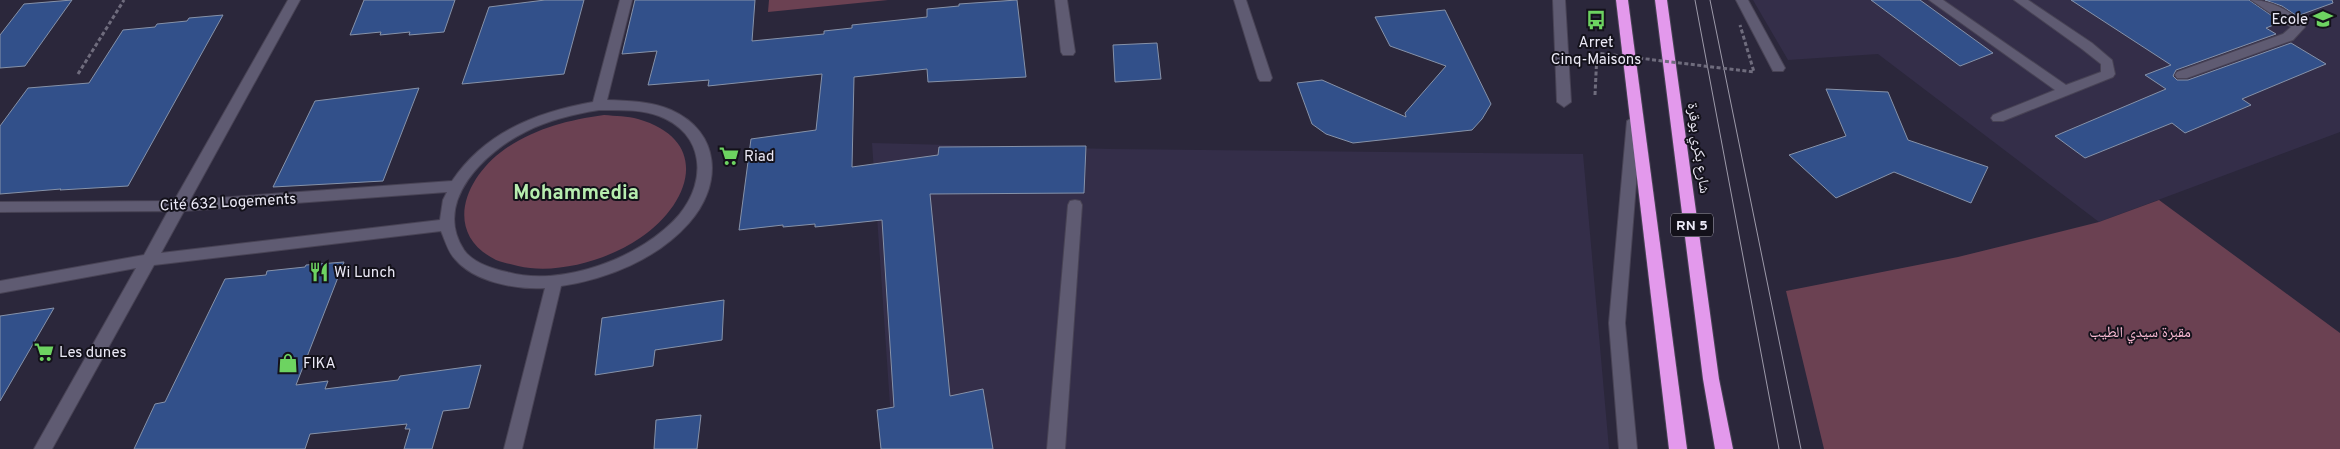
<svg xmlns="http://www.w3.org/2000/svg" width="2340" height="449" viewBox="0 0 2340 449" font-family="Overpass,'Noto Naskh Arabic',sans-serif">
<rect width="100%" height="100%" fill="#2b273b"/>
<!-- built -->
<g fill="#342e49">
<polygon points="1753,0 2340,0 2340,132 2099,222 1878,54 1788,60"/>
<polygon points="872,143 1111,149 1583,154 1609,449 893,449"/>
</g>
<!-- green -->
<g fill="#6b4152">
<polygon points="769,0 888,0 768,12"/>
<path d="M604,115C615,116 628,116 638,119C711,140 692,203 640,238C608,260 557,275 518,266C511,264 503,263 496,260C442,233 465,177 505,149C536,128 568,120 604,115Z"/>
<polygon points="2159,200 2340,333 2340,449 1824,449 1786,291 1958,257 2099,222"/>
</g>
<!-- building -->
<g fill="#32508a" stroke="#8692a9">
<polygon points="72,0 25,66 0,68 0,35 24,4"/>
<polygon points="364,0 455,0 444,32 409,35 410,32 380,35 381,32 350,35"/>
<polygon points="545,0 584,0 564,74 462,84 489,7"/>
<polygon points="635,0 755,0 752,41 824,34 824,31 852,28 852,25 927,17 927,9 959,6 959,4 1017,0 1026,77 928,82 927,69 854,77 852,167 938,155 939,147 1086,146 1084,193 930,194 950,396 983,389 993,449 881,449 877,410 894,407 882,220 815,227 815,224 783,227 783,225 739,230 751,139 816,130 822,74 708,86 709,80 648,85 657,51 622,54"/>
<polygon points="1871,0 1920,0 1993,53 1960,66"/>
<polygon points="2071,0 2249,0 2281,22 2266,28 2276,34 2176,70 2173,76 2177,80 2188,80 2291,43 2326,64 2242,99 2251,105 2185,133 2172,123 2085,158 2055,136 2166,89 2145,75 2171,65"/>
<polygon points="2265,0 2332,0 2333,3 2297,16 2282,6"/>
<polygon points="1445,10 1491,104 1482,119 1472,130 1353,143 1326,134 1312,124 1297,83 1322,80 1406,117 1405,113 1446,66 1390,46 1375,17"/>
<polygon points="223,15 128,186 60,190 61,189 0,194 0,126 28,88 89,83 123,30 155,27 157,24 187,21 189,18"/>
<polygon points="1157,43 1161,79 1115,82 1113,45"/>
<polygon points="419,88 383,181 273,187 315,101"/>
<polygon points="1826,89 1888,92 1908,140 1988,167 1971,203 1894,172 1836,198 1789,155 1846,136"/>
<polygon points="344,262 296,385 328,381 325,389 398,380 400,376 481,365 469,408 443,411 432,449 404,449 410,429 405,429 407,424 310,434 305,449 134,449 155,404 165,402 225,279 266,275 267,271 305,267 306,265"/>
<polygon points="724,300 722,340 655,350 653,366 595,375 602,318"/>
<polygon points="54,308 0,401 0,316"/>
<polygon points="701,415 697,449 654,449 656,420"/>
</g>
<g fill="none" stroke-linecap="round" stroke-linejoin="round">
<defs>
<g id="minor">
<path d="M288,0H300L190,200L452,181C485,132 537,112 593,102L620,0H632L607,100C628,101 651,101 671,110C721,132 723,185 689,223C657,259 608,279 561,286L522,449H504L545,288C517,290 474,282 455,259C448,252 445,240 441,231L154,265L52,449H34L136,268L0,293V281L144,255L168,211L0,212V202L174,201ZM599,110C619,110 640,109 659,116C704,133 708,180 679,215C643,257 562,288 507,272C493,269 473,263 464,250C432,201 486,151 527,131C549,120 574,114 599,110ZM447,192L443,200L440,220L161,253L184,211Z"/>
<polygon points="1055,0 1067,0 1075,52 1073,55 1063,55 1061,52"/>
<polygon points="1234,0 1246,0 1272,78 1270,81 1260,81 1258,78"/>
<polygon points="1553,0 1565,0 1571,102 1564,107 1557,102"/>
<polygon points="1736,0 1748,0 1785,68 1783,71 1773,71"/>
<polygon points="1929,0 1943,0 2066,85 2101,72 2101,64 2082,49 2014,0 2028,0 2092,43 2112,60 2115,74 2113,77 2003,121 1993,121 1991,118 1993,115 2055,90"/>
<path d="M2251,0C2270,0 2293,11 2305,27L2293,40L2187,78H2177L2175,75L2177,72L2283,34L2291,27Z"/>
<polygon points="1634,116 1641,121 1625,323 1637,449 1619,449 1609,323 1627,121"/>
<polygon points="1075,200 1080,201 1082,205 1065,449 1047,449 1068,205 1070,201"/>
</g>
<g id="highway">
<polygon points="1616,0 1628,0 1687,449 1669,449"/>
<polygon points="1655,0 1667,0 1719,379 1733,449 1715,449 1703,379"/>
</g>
</defs>
<!-- minor casing -->
<use href="#minor" stroke="#484355" stroke-width="2"/>
<!-- highway casing -->
<use href="#highway" stroke="#484355" stroke-width="2"/>
<!-- path -->
<polyline stroke="#6f6c7d" stroke-width="3" stroke-dasharray="4 2.5" stroke-linecap="butt" points="78,74 124,0"/>
<!-- minor -->
<use href="#minor" fill="#5f5b72" fill-rule="evenodd"/>
<!-- highway -->
<use href="#highway" fill="#e399ec" fill-rule="evenodd"/>
<!-- tram -->
<g stroke="#9d9aaa" stroke-width="1">
<polyline points="1695,0 1779,449"/>
<polyline points="1710,0 1801,449"/>
</g>
<!-- path-bridge -->
<polyline stroke="#6f6c7d" stroke-width="3" stroke-dasharray="4 2.5" stroke-linecap="butt" points="1595,95 1597,53 1754,72 1740,25"/>
</g>
<!-- icons -->
<defs>
<symbol id="school-bare" viewBox="-9 -9 18 18"><path d="M0-5L7-2L0 1L-7-2ZM-4 1L0 2.5L4 1V4Q0 6-4 4Z" fill="#6dd361" stroke="#13111a" stroke-width="2.5" paint-order="stroke"/></symbol>
<symbol id="bus-bare" viewBox="-9 -9 18 18"><path d="M-5-6H5V4H4V6H2V4H-2V6H-4V4H-5ZM-3.5-4V0h7V-4ZM-3.5 1.2v1.5H-2V1.2ZM2 1.2v1.5H3.5V1.2Z" fill="#6dd361" stroke="#13111a" stroke-width="2.5" paint-order="stroke"/></symbol>
<symbol id="supermarket-bare" viewBox="-9 -9 18 18"><path d="M-6-5.5h2.5l.6 2H6L4.5 2H-2.5L-4.4-4H-6ZM-1.5 3.2a1.3 1.3 0 1 0 .1 0ZM3 3.2a1.3 1.3 0 1 0 .1 0Z" fill="#6dd361" stroke="#13111a" stroke-width="2.5" paint-order="stroke"/></symbol>
<symbol id="restaurant-bare" viewBox="-9 -9 18 18"><path d="M-5-6h1v4h1v-4h1v4h1v-4h1v5L-1.5 .5V6h-2V.5L-5-1ZM5-6V6H3V1.5H1.5Q1.5-4 5-6Z" fill="#6dd361" stroke="#13111a" stroke-width="2.5" paint-order="stroke"/></symbol>
<symbol id="shop-bare" viewBox="-9 -9 18 18"><path d="M-5-2.5h2.3a2.7 3.5 0 0 1 5.4 0H5L5.5 6h-11ZM-1.5-2.5h3a1.5 2.3 0 0 0-3 0Z" fill="#6dd361" stroke="#13111a" stroke-width="2.5" paint-order="stroke"/></symbol>
</defs>
<g fill-rule="evenodd">
<use href="#school-bare" x="2309" y="5" width="28" height="28"/>
<use href="#bus-bare" x="1582" y="6" width="28" height="28"/>
<use href="#supermarket-bare" x="715" y="142" width="28" height="28"/>
<use href="#restaurant-bare" x="305" y="258" width="28" height="28"/>
<use href="#supermarket-bare" x="30" y="338" width="28" height="28"/>
<use href="#shop-bare" x="274" y="349" width="28" height="28"/>
</g>
<g text-anchor="middle" stroke-width="4" stroke-linejoin="round" paint-order="stroke">
<!-- shield labels -->
<rect fill="#13111a" stroke="#aaa8b4" stroke-width="1" x="1671" y="213.5" width="42" height="23" rx="4"/>
<g font-size="14" font-weight="bold" fill="#ebe9f6">
<text x="1692" y="230">RN 5</text>
</g>
<!-- poi labels -->
<g font-size="15" fill="#ebe9f6" stroke="#13111a" text-anchor="start">
<text x="2308" y="24" text-anchor="end">Ecole</text>
<text x="1596" y="47" text-anchor="middle">Arret<tspan x="1596" dy="17">Cinq-Maisons</tspan></text>
<text x="744" y="161">Riad</text>
<text x="334" y="277">Wi Lunch</text>
<text x="59" y="357">Les dunes</text>
<text x="303" y="368">FIKA</text>
</g>
<!-- street labels -->
<g font-size="15" fill="#ebe9f6" stroke="#13111a">
<text transform="translate(1699 148) rotate(82)" y="5">شارع بكري بوقرة</text>
<text transform="translate(228 202) rotate(-3)" y="5">Cité 632 Logements</text>
</g>
<!-- park labels -->
<g font-size="15" fill="#fbbcd5" stroke="#13111a">
<text x="2140" y="337">مقبرة سيدي الطيب</text>
</g>
<!-- district labels -->
<g font-size="20" font-weight="bold" fill="#b7edaf" stroke="#13111a">
<text x="576" y="199">Mohammedia</text>
</g>
</g>
</svg>
